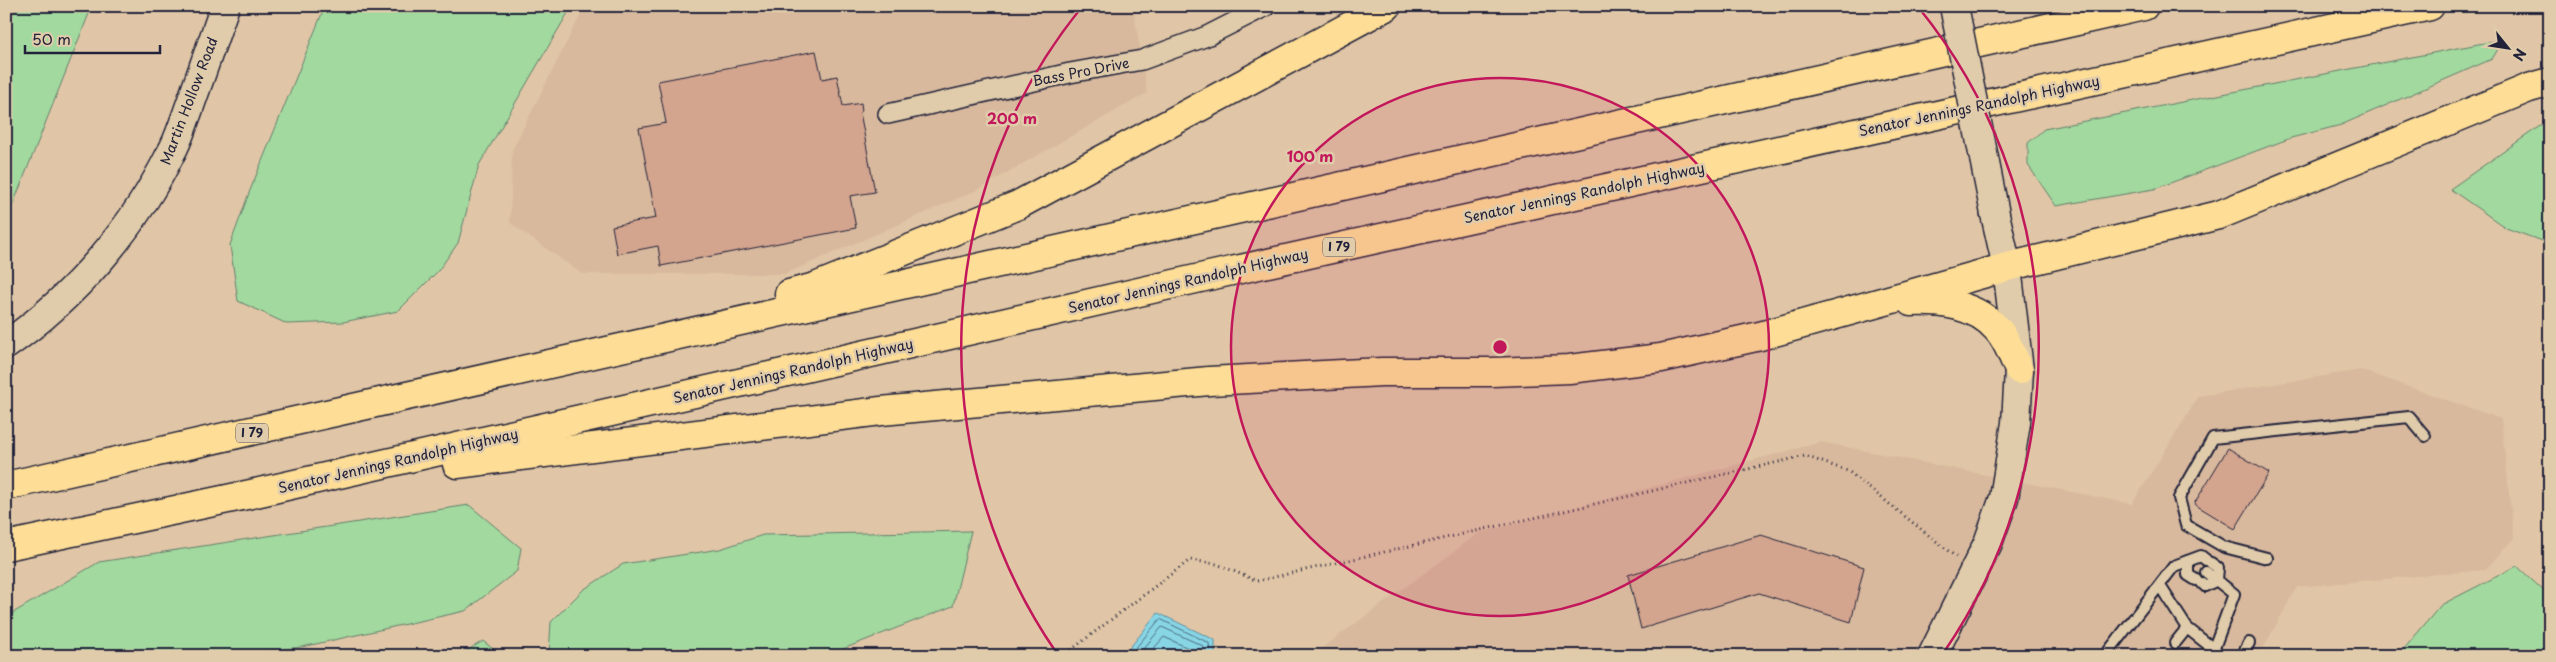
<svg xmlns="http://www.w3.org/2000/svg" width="2556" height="662" viewBox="0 0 2556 662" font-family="'Playpen Sans',sans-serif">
<rect width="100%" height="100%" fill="#e0c6a6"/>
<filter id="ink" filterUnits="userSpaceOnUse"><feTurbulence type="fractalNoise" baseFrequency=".02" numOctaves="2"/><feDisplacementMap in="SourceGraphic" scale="10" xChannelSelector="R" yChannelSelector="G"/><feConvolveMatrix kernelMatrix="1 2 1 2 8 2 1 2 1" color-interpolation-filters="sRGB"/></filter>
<g filter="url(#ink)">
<!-- built -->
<g fill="#d8b99d">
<polygon points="585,6 1133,6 1147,93 975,191 785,274 582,274 510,223 512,150"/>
<polygon points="2361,370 2501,419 2514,538 2485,570 2297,587 2259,656 1311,656 1479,533 1821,442 2132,504 2199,396"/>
</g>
<!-- green -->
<g fill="#a2d99e" stroke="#627e6c">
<polygon points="23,6 92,6 6,222 6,17"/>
<polygon points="325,6 572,6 479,165 458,243 438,271 398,311 343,322 287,324 238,301 230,245 249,193"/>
<polygon points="2504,39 2492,59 2341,125 2291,138 2154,189 2056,206 2028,165 2028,143 2044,129"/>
<polygon points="2550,119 2550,244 2506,228 2450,189"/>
<polygon points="469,505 521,548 517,571 465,611 302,647 229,656 6,656 6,617 99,562"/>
<polygon points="971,531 953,606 825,656 550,656 549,654 551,622 583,590 623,564 720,549 763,535"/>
<polygon points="2517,566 2550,597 2550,656 2398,656 2441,605"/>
<polygon points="483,641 502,656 458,656"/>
</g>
<!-- water -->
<polygon fill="#87d5e5" stroke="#5f8da1" points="1158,613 1215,640 1215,656 1123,656"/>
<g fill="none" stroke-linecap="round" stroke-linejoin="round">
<!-- shore -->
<g stroke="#4a6a7f" stroke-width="1">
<polyline points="1129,656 1160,619 1209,643 1210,656"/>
<polyline points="1137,656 1162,627 1203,646 1204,656"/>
<polyline points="1147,656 1164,637 1195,651 1197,656"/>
</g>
</g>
<!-- building -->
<g fill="#d3a48e" stroke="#22223b">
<polygon points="816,51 822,79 837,76 843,106 861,103 862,111 860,112 875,192 850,196 856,228 661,266 658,246 617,254 612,226 656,218 639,128 666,123 658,81"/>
<polygon points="2228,448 2269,473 2235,529 2194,504"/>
<polygon points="1761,535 1864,567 1851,622 1759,593 1641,629 1628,575"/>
</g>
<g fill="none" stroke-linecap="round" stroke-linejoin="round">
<defs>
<g id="lane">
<polyline points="2267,558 2224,547 2186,525 2179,498 2213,438 2409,417 2425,436"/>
<polyline points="2188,561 2188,575 2196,580"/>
<polyline points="2211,563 2218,568 2217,580"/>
<polyline points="2206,572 2234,594 2211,656"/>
<polyline points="2202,583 2205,586 2217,580"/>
<polyline points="2160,586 2187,628"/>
<polyline points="2175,643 2187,628 2215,650"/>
<polyline points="2105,656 2174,566 2201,556 2206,560"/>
<polyline points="2242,656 2249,643"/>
</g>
<polyline id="street" points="888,114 1070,73 1142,60 1207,36 1266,6"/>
<g id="secondary">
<path d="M6,345C75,297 134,228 171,153C178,141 182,127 187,114C200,78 212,42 225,6"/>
<polyline points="1932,656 1988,543 2004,498 2016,423 2019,370 2007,267 1995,214"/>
</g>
<g id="highway">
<polyline points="789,294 815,287 1018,205 1387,6"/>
<path d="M1911,302C1942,301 1975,304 1997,329C2007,339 2013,357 2019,370"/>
<polyline points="457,464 881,411 1209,381 1382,372 1492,372 1569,369 1661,358 1760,336 2007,267 2219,215 2529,88 2550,82"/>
<path d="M6,486C720,330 1432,166 2144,6"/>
<polyline points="6,546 251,494 1209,276 2430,6"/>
</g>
</defs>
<!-- lane casing -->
<use href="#lane" stroke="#22223b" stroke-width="14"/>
<!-- street casing -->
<use href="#street" stroke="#22223b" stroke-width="22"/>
<!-- secondary casing -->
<use href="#secondary" stroke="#22223b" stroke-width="31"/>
<!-- highway casing -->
<use href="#highway" stroke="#22223b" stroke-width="31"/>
<!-- path -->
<polyline stroke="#22223b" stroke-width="3" stroke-dasharray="1 4" stroke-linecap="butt" points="1063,656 1190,560 1217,564 1257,581 1805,456 1848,471 1956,557"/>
<!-- lane -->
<use href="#lane" stroke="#e0ccaa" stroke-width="10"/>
<!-- street -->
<use href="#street" stroke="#e0ccaa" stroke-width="19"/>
<!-- secondary -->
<use href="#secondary" stroke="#e0ccaa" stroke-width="28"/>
<!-- highway -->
<use href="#highway" stroke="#fedd96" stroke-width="28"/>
<defs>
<polyline id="secondary-bridge" points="1954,6 1995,214"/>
</defs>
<!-- secondary-bridge casing -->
<use href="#secondary-bridge" stroke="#22223b" stroke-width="31" stroke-linecap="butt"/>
<!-- secondary-bridge -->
<use href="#secondary-bridge" stroke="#e0ccaa" stroke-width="28"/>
</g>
</g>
<!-- distance rings -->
<circle cx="1500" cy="347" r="269" fill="#c2185b" fill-opacity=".12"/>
<g fill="none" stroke="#c2185b" stroke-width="2.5">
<circle cx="1500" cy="347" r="269"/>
<path d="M1056 652A539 539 0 0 1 1081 8M1919 8A539 539 0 0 1 1944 652"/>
</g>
<g text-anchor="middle" stroke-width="5" stroke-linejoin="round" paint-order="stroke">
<!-- shield labels -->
<g fill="#e0ccaa" stroke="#5b555c" stroke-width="1">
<rect x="1323" y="237.5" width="32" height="19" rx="4"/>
<rect x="236" y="423.5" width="32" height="19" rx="4"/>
</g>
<g font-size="12" font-weight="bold" fill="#22223b">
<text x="1339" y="251">I 79</text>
<text x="252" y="437">I 79</text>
</g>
<!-- street labels -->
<g font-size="14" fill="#22223b" stroke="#e0ccaa">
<text transform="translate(1081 72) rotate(-11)" y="5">Bass Pro Drive</text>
<text transform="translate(189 101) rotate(-69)" y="5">Martin Hollow Road</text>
<text transform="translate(1979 106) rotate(-12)" y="5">Senator Jennings Randolph Highway</text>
<text transform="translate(1584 193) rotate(-12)" y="5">Senator Jennings Randolph Highway</text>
<text transform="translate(1188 281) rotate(-13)" y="5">Senator Jennings Randolph Highway</text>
<text transform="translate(793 371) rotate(-13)" y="5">Senator Jennings Randolph Highway</text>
<text transform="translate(398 461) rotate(-13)" y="5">Senator Jennings Randolph Highway</text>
</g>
</g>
<circle cx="1500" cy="347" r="8" fill="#c2185b" stroke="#e0ccaa" stroke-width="2.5"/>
<g font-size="15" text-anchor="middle" font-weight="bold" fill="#c2185b" stroke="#e0ccaa" stroke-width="5" stroke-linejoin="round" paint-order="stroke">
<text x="1012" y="124">200 m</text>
<text x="1310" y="162">100 m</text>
</g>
<!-- margin -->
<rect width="2556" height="662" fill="none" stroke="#e0ccaa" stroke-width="25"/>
<rect x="12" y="12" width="2531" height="637" fill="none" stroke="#22223b" stroke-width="2" filter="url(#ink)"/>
<!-- north arrow -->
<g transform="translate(2508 48) rotate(120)" stroke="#e0ccaa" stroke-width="4" paint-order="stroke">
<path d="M0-4L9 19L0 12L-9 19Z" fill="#22223b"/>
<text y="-8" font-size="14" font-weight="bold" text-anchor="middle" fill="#22223b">N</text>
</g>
<!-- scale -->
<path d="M25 45v8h135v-8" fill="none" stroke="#22223b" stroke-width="2.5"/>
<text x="32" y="45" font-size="15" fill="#22223b" stroke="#e0ccaa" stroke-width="4" paint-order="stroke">50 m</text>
</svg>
